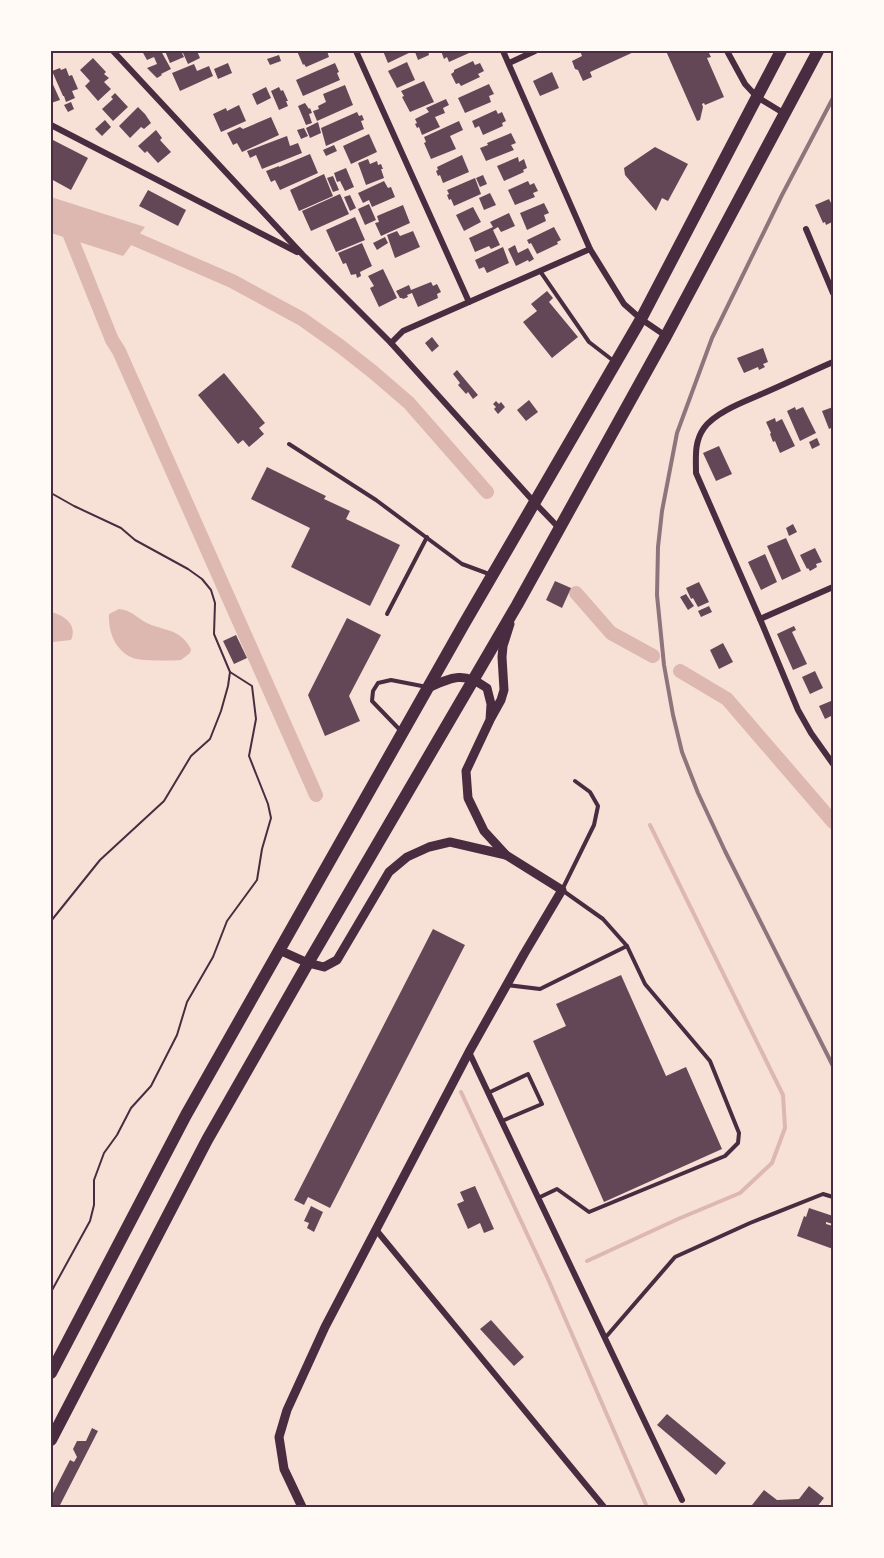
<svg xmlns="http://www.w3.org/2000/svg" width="884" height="1558" viewBox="0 0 884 1558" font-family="Montserrat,sans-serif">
<rect width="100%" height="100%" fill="#f7e1d7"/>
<!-- water -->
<g fill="#dcb8b0">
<polygon points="51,197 145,227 123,256 51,233"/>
<path d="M119,609C131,610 136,617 145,622C164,632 179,627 191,649L190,653L181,660C170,661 142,661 133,658C115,651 108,631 109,614Z"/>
<path d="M51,612C64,615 78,625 71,640L53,642L51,645Z"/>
</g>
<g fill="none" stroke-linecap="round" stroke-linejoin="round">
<!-- stream -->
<g stroke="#dcb8b0" stroke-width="4">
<polyline points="461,1092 548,1279 647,1507"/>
<polyline points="587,1261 678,1219 740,1193 772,1163 785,1128 783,1095 650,825"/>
</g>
<!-- canal -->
<g stroke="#dcb8b0" stroke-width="14">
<polyline points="65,223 112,340 119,351 316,795"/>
<polyline points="119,234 135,239 232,281 302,319 340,346 373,372 409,403 487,492"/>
<polyline points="576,593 611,633 653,656"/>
<polyline points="680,671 727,699 833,822"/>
</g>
</g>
<!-- building -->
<g fill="#644757">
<polygon points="142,51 161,51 171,69 161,74 162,75 157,78 147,68 157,64 154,57 147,60"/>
<polygon points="165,51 181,51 184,57 170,63"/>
<polygon points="186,51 197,51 200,58 188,64 183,53"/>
<polygon points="297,51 327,51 329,57 306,67 304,64 303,65"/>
<polygon points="383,51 413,51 388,63"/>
<polygon points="418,51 428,51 429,55 418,60 415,52"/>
<polygon points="441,51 468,51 469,53 449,62 447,57 444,59"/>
<polygon points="580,51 636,51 590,72 592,77 583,81 578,70 575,69 572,61 582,56"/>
<polygon points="666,51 708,51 711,57 707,58 724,97 705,105 704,103 702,104 703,107 700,120 697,121"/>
<polygon points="279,55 281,61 270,65 267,59"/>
<polygon points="93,58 106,72 104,74 109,78 104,82 111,89 98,101 85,86 90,81 80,70"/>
<polygon points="473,61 475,65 480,63 484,71 478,74 480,77 461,86 459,83 456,84 451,74 454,72 454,70"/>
<polygon points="407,62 415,80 397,88 388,71"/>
<polygon points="228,63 232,73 218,79 214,69"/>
<polygon points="335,63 339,72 337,73 340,80 303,96 296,80"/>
<polygon points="194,64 197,71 209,66 213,76 180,91 172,73"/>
<polygon points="60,68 61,70 66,68 69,76 72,75 78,89 72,91 75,98 66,102 64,96 63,96 52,71"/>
<polygon points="552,72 559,88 540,96 533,81"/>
<polygon points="51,80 60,100 51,103"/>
<polygon points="424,81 434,102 410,112 402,97 404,96 401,91"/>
<polygon points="489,84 494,94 489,96 491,102 465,113 458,98"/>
<polygon points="345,85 353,105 317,121 313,111 319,109 318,106 326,102 323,94"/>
<polygon points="266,87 271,98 257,105 252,94"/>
<polygon points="279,87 281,91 283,90 288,101 286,101 288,106 279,110 271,91"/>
<polygon points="115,93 128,107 113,121 102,109 113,99 111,97"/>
<polygon points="446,99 449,105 443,108 445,113 435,117 440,127 422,135 419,127 417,128 415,124 417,123 415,119 429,112 426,108"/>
<polygon points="71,102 74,109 68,112 64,105"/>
<polygon points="305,103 309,109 310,108 312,113 309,114 312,123 306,125 298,106"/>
<polygon points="239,105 246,121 221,132 213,114 226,108 227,111"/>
<polygon points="138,107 145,114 151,123 144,129 141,127 130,138 119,126"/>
<polygon points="496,110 498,114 502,112 506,121 502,123 503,126 483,135 479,126 475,128 472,121"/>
<polygon points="357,112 359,116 362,115 364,120 361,121 364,129 326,146 321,128"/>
<polygon points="271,117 279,135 242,152 237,143 233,145 227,133 240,127 243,129"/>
<polygon points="105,120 111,127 102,136 95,129"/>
<polygon points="459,121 463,130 450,136 456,149 431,159 424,143 426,142 424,137"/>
<polygon points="318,122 321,133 310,138 306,128"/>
<polygon points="304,128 308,136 301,139 297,130"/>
<polygon points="156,130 162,138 160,140 171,152 158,163 147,151 145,153 138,146"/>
<polygon points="511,133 516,143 511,145 514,150 486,161 480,148 488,145 487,143"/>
<polygon points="369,134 377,152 351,164 343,146"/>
<polygon points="287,136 290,146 298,143 302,153 262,169 256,155 250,158 247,151"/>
<polygon points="51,139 88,158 71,190 51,179"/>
<polygon points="334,145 337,151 326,156 323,150"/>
<polygon points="655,147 688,164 668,201 662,198 656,211 625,175 624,168"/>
<polygon points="310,154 318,173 280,190 275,180 271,182 266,171 279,166 279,167"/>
<polygon points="462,155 469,172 443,183 440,175 438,176 436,171 438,170 437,167"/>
<polygon points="518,157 519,162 524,159 527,168 523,170 524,172 504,181 497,166"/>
<polygon points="368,159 370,164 377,161 378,165 381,164 383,169 381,169 384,178 366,185 358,163"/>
<polygon points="346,168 354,187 345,191 340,181 337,182 334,173"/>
<polygon points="324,174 333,196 299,211 290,190"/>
<polygon points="483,175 487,184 480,187 476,178"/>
<polygon points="333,176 339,190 333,192 327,178"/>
<polygon points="475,178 481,194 454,206 451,199 449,200 447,195 449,194 447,190"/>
<polygon points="384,181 388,188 391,187 395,197 372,207 369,200 363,203 358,193"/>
<polygon points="528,181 530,185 534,183 538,191 533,193 535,197 515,205 508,190"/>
<polygon points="148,190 186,210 178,226 139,206"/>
<polygon points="490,193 496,205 484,210 479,198"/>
<polygon points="340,194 349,214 311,231 302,211"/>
<polygon points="350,195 356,208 350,211 344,197"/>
<polygon points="829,199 833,207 833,218 831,219 832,222 826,225 825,222 823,223 815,205"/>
<polygon points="544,203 549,213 544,215 546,221 527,230 520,213"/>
<polygon points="369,204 376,220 365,225 358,209"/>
<polygon points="403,205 410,223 381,236 375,223 379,222 377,216"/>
<polygon points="473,207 481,222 464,231 456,215"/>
<polygon points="509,213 515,226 501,232 498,227 493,230 500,245 491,249 489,246 475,252 469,238 493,227 490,222"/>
<polygon points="355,217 365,240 336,252 326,230"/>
<polygon points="554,227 561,240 557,242 558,244 537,254 531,243 529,244 527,240"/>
<polygon points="397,231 400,236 413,231 420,247 395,258 387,235"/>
<polygon points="385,237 388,243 377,250 373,243"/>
<polygon points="362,243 372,266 360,272 361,276 357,278 356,274 351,275 346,263 343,264 338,253"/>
<polygon points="515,245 518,253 528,248 534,259 529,262 528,260 516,266 508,249"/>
<polygon points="503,247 509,263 487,273 484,267 479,269 475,260"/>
<polygon points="383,269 397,298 379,307 370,288 374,286 368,276"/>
<polygon points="431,282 433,286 437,284 441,292 437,294 438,298 418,307 412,293 407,295 408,297 403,299 402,298 400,298 396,291 409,285 411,290"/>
<polygon points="547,291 553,298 549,302 578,337 552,358 523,322 537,311 531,304"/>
<polygon points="432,337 439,346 432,352 425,343"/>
<polygon points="763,348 768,362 763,364 765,367 759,370 758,367 744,373 737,358"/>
<polygon points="457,370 478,395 473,399 468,392 466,394 458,385 460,383 453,374"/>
<polygon points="224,373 265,423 259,428 264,434 249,447 243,440 238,444 198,395"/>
<polygon points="529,400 538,412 526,421 517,410"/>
<polygon points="496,401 499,404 501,402 505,407 498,414 494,409 496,407 493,404"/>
<polygon points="795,407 796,410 803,407 816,433 800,441 787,411"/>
<polygon points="833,407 833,427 829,429 822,411"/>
<polygon points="775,418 776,422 782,419 795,446 780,453 775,441 773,442 770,434 771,433 766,422"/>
<polygon points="817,438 820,445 812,449 809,442"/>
<polygon points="719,446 732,474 716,481 703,453"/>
<polygon points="267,467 326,496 324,499 350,511 346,519 400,545 370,606 291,567 310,528 251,499"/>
<polygon points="793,524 797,532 789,536 786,528"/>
<polygon points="786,538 801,571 782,580 767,546"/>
<polygon points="815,548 822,562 816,564 817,567 810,571 808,568 807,569 800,555"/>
<polygon points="765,554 777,582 761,590 748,562"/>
<polygon points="555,581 571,588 562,608 546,600"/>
<polygon points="699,582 709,602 698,607 693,598 691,599 686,588"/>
<polygon points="686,594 694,606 688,610 680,597"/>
<polygon points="709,606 712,612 701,617 698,611"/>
<polygon points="347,618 381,635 349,696 360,721 325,736 308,695"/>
<polygon points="794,626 796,630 792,632 807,664 793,670 777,634"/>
<polygon points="236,635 247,658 234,664 223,641"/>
<polygon points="723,643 733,662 719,669 710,650"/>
<polygon points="815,671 823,688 810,694 802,677"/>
<polygon points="831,701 833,705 833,715 825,719 819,706"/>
<polygon points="433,929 465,945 330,1208 308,1197 304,1205 294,1200"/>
<polygon points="621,975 666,1076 686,1067 722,1149 604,1202 533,1041 566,1026 556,1004"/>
<polygon points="475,1186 494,1229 484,1233 480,1223 468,1229 457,1204 464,1201 460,1192"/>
<polygon points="311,1206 323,1212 314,1232 307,1228 309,1223 304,1221"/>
<polygon points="809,1208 833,1216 833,1224 826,1222 826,1224 833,1226 833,1249 797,1236 804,1216 806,1217"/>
<polygon points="491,1320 524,1357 514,1366 480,1329"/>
<polygon points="667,1414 726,1463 716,1475 657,1425"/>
<polygon points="92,1428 98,1431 59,1507 51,1507 51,1497 70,1460 74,1462 77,1457 73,1449 77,1441 86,1441"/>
<polygon points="809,1486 824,1498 817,1507 755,1507 752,1505 764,1490 777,1500 799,1499"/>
</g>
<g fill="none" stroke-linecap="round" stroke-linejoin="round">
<!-- path -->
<g stroke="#4a2c40" stroke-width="2">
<polyline points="51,493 74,506 121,528 135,540 188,569 202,579 211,590 215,603 214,634 230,672 228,686 221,711 210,739 191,756 164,801 100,860 51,921"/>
<polyline points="51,1292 90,1221 94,1205 94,1180 104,1153 117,1135 131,1108 151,1086 177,1035 187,1002 213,957 227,921 257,880 262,849 271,818 268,804 249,756 256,719 252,686 230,672"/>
</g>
<!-- service -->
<g stroke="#4a2c40" stroke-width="4">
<polyline points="540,271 589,342 615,362"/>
<polyline points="289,444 376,500 462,564 489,574"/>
<polyline points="387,614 427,537"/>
<polyline points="400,730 372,701 373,691 378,683 391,680 427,687"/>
<polyline points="507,985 540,989 627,946 603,919 562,890 594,825 598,806 590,792 575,781"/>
<polyline points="488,1093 528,1074 542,1104 502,1121"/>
<polyline points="538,1198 557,1189 589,1212 725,1156 738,1143 739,1133 710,1061 645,984 627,946"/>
<polyline points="605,1338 675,1257 750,1223 823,1194 833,1197"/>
</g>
<!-- minor -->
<g stroke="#4a2c40" stroke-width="6">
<polyline points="113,51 303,255 391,343 535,503 559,528"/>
<polyline points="356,51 469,302"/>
<polyline points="503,51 590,249 624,304 641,319 666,336"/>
<polyline points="727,51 745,84 757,97 785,114"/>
<polyline points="509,63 535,51"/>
<polyline points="51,125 297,252"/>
<polyline points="806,229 833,293"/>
<polyline points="391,343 403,331 590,249"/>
<path d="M833,362C810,372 787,383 764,393C746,401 715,412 704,428C694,442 696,457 696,473L760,619L798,710L811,733L833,764"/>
<polyline points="760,619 833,587"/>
<polyline points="469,1052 493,1103 682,1500"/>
<polyline points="377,1231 604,1507"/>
</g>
<!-- tertiary -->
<g stroke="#4a2c40" stroke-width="9">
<polyline points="491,718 501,700 504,690 502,657 503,646 510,624"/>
<polyline points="279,950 308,963 324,967 337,960 389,872 407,857 429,847 450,842 506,855"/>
<path d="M302,1507L284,1469L279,1437L287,1410L325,1327L469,1052L524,954L562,890L506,855L484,831L468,798L466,771L490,720L491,704L487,688C464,671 452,677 428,688"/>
</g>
<!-- trunk -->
<g stroke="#4a2c40" stroke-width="12">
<polyline points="51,1373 186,1115 464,624 641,319 781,51"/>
<polyline points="51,1440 207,1140 308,963 517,605 666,336 818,51"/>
</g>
<!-- rail -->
<polyline stroke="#8f747c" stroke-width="4" points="833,98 782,195 712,338 677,433 662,511 658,547 657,595 664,665 673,715 682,752 698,793 725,851 833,1066"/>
</g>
<!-- border -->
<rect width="884" height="1558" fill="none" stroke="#fffaf5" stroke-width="105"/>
<rect x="52" y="52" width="780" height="1454" fill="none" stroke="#4a2c40" stroke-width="2"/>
</svg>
